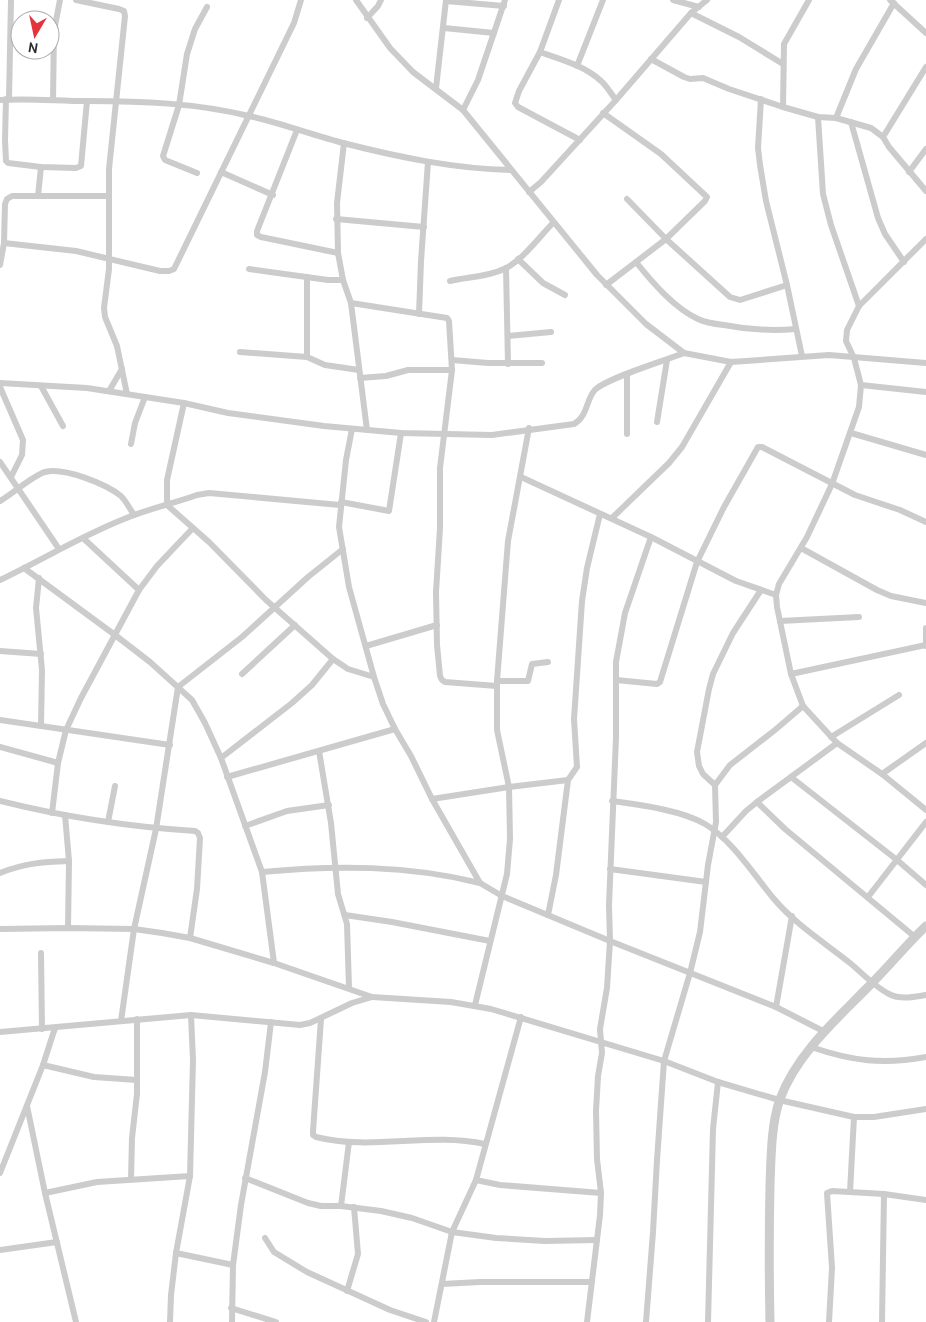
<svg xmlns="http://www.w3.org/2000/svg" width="926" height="1322" viewBox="0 0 926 1322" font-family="Cabin,sans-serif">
<rect width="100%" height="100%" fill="#fff"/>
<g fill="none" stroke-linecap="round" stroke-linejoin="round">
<!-- minor -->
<g stroke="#ccc" stroke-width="6">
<polyline points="76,0 119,9 124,11 125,16 109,169 109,269 104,308 105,317 117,346 127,394"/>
<polyline points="356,0 390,48 413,72 463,110 597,275 646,324 684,353 731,362 829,355 926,363"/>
<polyline points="559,0 540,52 519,91 515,103 518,107 580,140"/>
<polyline points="673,0 699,7"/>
<polyline points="890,0 926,33"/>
<polyline points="446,1 504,6"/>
<polyline points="691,13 739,37 783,64"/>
<polyline points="367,18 378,6 381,0"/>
<polyline points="444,28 494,33"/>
<path d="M540,52C560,59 585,66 601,81C607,86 611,94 616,100"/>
<polyline points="651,59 684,77 690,79 703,78 729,89 783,107 818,117 836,118 871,128 883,137 889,147 926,191"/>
<polyline points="577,66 603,0"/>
<polyline points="436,88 446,0"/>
<polyline points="6,99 5,140 6,161 8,163 41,167 76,168 81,166 87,101"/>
<polyline points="9,99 11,0"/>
<polyline points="761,99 758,148 760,165 766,201 787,285 802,356"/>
<path d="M0,100C29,98 58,101 87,101C141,101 196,103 249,116C281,123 312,135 343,143C398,157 455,169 511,170"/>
<polyline points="53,100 54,31 60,0"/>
<polyline points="783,107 784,44 809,0"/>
<polyline points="463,110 478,80 505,0"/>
<polyline points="603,113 661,154 707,197 705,201 666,239 606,285"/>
<polyline points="818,117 823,194 831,225 859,306"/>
<polyline points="836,118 856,69 894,3"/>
<polyline points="851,122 878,218 885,234 904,262"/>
<polyline points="297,130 257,231 257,235 261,237 338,253"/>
<polyline points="883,137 926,67"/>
<polyline points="344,143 337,203 338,253 343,280 351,303 367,430"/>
<polyline points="221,172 273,195"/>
<polyline points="909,172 926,149"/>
<polyline points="197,173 165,160 163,156 179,105 187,54 195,29 207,7"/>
<polyline points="529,192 541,182 616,100 691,13 707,0"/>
<polyline points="38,196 41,167"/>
<polyline points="627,199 666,239 730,297 740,300 787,285"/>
<polyline points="336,219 424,227"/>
<polyline points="926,239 859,306 847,330 846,341 854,358 861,385 859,407 832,484 807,537 779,584 776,595 777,607 791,674 803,706 837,743 882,774 926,810"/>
<polyline points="4,243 76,251 160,271 169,271 174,269 294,23 301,0"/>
<polyline points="518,259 543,283 565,295"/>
<path d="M636,262C652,282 674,308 698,319C706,323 715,324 724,325C749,330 771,331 796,329"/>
<polyline points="0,265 4,243 5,204 7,199 12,196 109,196"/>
<polyline points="506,268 508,364"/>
<polyline points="249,269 328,280 343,280"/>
<polyline points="307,277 307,357 325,365 359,370"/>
<path d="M450,281C467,277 488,277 504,269C522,261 539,237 553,223"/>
<polyline points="351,303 447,318 449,321 452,370 440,468 440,528 436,592 437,645 440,676 442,680 445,682 497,686"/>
<polyline points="419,314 421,261 428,162"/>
<polyline points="508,336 551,332"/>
<polyline points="240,352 307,357"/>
<polyline points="452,360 488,363 542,363"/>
<polyline points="360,378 386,376 408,370 452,370"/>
<path d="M0,383L87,388L184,403L228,413L324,426L401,433L492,435L574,424C587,417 586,401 594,391C603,379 667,360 684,353"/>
<polyline points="861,385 926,392"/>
<polyline points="41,386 63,426"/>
<polyline points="0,387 23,440 22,455 11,477"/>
<polyline points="109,391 122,369"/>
<polyline points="184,403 167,480 167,505 209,542 266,600 333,659 348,669 374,677"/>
<polyline points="657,422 667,360"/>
<polyline points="352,429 346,460 339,527 349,587 374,677 383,704 395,729 411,756 432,799 480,883 502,896 610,941 776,1007 825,1032"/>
<polyline points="851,433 926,455"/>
<polyline points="627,434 627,374"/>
<polyline points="131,444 135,423 145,397"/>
<polyline points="0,462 59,549"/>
<polyline points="521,477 651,537 736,581 776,595"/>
<path d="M0,501C11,495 35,474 45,472C64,467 106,484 121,496C126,501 130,509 134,515"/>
<polyline points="341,502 389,511 401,433"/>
<polyline points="612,518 669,463 682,447 731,362"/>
<polyline points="83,538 139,590"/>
<polyline points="801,548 877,590 891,596 926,603"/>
<polyline points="24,568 115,635 150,662 192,700 205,723 221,758 262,872 274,963"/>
<polyline points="39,578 36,608 42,670 41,726"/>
<path d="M0,580C42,560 81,536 124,519C147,509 172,504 197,495L209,493L340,505"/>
<polyline points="780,621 859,617"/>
<polyline points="926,628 926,646"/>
<polyline points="366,646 437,625"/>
<polyline points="0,651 41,654"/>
<polyline points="242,674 295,625"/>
<polyline points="791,674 926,645"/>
<polyline points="616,680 657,684 660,682 697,562 724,507 758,447 762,447 855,495 900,510 926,522"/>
<polyline points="497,681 528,681 532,664 548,662"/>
<polyline points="0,720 170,745"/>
<polyline points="831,737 899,695"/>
<polyline points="0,747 58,763"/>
<polyline points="319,751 331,823 338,894 347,924 349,988"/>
<polyline points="221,758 292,703 312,685 333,659"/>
<polyline points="882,774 926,743"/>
<polyline points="227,777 395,729"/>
<polyline points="791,777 897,860 926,885"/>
<polyline points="715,785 703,774 699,766 697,752 709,689 713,674 733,633 761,590"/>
<polyline points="432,799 509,787 568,780"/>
<path d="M0,801C64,817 129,827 195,831L198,833L200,838L197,889L190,938"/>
<path d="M612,801C640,805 681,810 705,824C732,840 754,875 774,899C795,924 825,943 850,963C862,973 875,987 889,994C901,1000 913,997 926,995"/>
<polyline points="757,802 785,829 915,937"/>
<polyline points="52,813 58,763 66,730 81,698 139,590 157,566 192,529"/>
<polyline points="65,815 69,861 68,928"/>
<polyline points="108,822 115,786"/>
<polyline points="245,826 287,811 329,805"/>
<polyline points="722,837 746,811 757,802 837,743"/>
<polyline points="610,869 706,882"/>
<path d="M262,872C335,865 408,865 480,883"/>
<path d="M0,873C25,863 43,862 69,861"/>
<polyline points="868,897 926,822"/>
<polyline points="345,915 392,922 490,941"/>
<polyline points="548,915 556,875 568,780 577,767 574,719 582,601 587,568 600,514"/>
<polyline points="0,929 68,928 134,929 162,933 190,938 274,963 372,997 451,1002 491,1009 664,1061 718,1082 779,1100 854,1117 874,1117 926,1109"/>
<polyline points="41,953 42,1029"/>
<polyline points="475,1005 507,874 510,839 509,787 497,730 497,681 508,541 529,428"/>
<polyline points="776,1007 792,916"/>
<path d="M321,1019L313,1131V1135L316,1137C372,1151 429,1132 485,1144"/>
<polyline points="121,1021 134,929 156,829 178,687 242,637 308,577 343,549"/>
<polyline points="0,1032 191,1015 300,1025 310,1023 352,1003 372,997"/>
<path d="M811,1047C852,1061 883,1065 926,1057"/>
<polyline points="43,1065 94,1077 137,1080"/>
<polyline points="27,1106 45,1193 76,1322"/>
<polyline points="0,1173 43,1065 55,1028"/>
<polyline points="245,1178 308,1203 321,1206 341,1206 381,1211 412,1218 452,1232 496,1238 545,1241 597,1240"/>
<polyline points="131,1179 132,1138 137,1094 137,1019"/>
<polyline points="476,1180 500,1185 601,1193"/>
<polyline points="850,1192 854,1117"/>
<polyline points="45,1193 97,1182 190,1176"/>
<polyline points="341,1206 349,1142"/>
<polyline points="265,1238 274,1252 307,1272 390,1310 426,1322"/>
<polyline points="0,1250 57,1242"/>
<polyline points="176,1253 233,1265"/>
<polyline points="442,1284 480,1282 591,1282"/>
<polyline points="347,1291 358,1254 354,1207"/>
<polyline points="231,1308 276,1322"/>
<polyline points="170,1322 171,1295 176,1253 190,1176 193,1060 191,1015"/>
<polyline points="232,1322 233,1265 241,1205 265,1072 271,1022"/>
<polyline points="434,1322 452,1232 476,1180 521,1017"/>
<polyline points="587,1322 600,1215 601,1193 597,1159 596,1111 598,1076 602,1053 600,1029 607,988 610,941 609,905 616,738 616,662 625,613 651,537"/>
<polyline points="646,1322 653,1232 657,1160 664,1061 690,973 700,932 708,865 716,822 715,785 730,765 775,730 803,706"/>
<polyline points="708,1322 713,1129 718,1082"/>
<polyline points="829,1322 832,1268 827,1193 832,1191 884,1194 926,1200"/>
<polyline points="882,1322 884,1194"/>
</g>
<!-- tertiary -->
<path stroke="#ccc" stroke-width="9" d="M770,1322C769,1276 769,1231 770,1185C771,1159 771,1124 780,1099C797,1053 838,1018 871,984C890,965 907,944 926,926"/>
</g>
<!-- north arrow -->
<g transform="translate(35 35) rotate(189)"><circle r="24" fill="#ffffff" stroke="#acacac"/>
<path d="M0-4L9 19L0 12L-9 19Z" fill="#e4333b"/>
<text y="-8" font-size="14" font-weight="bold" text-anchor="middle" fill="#2f2f2f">N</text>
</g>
</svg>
